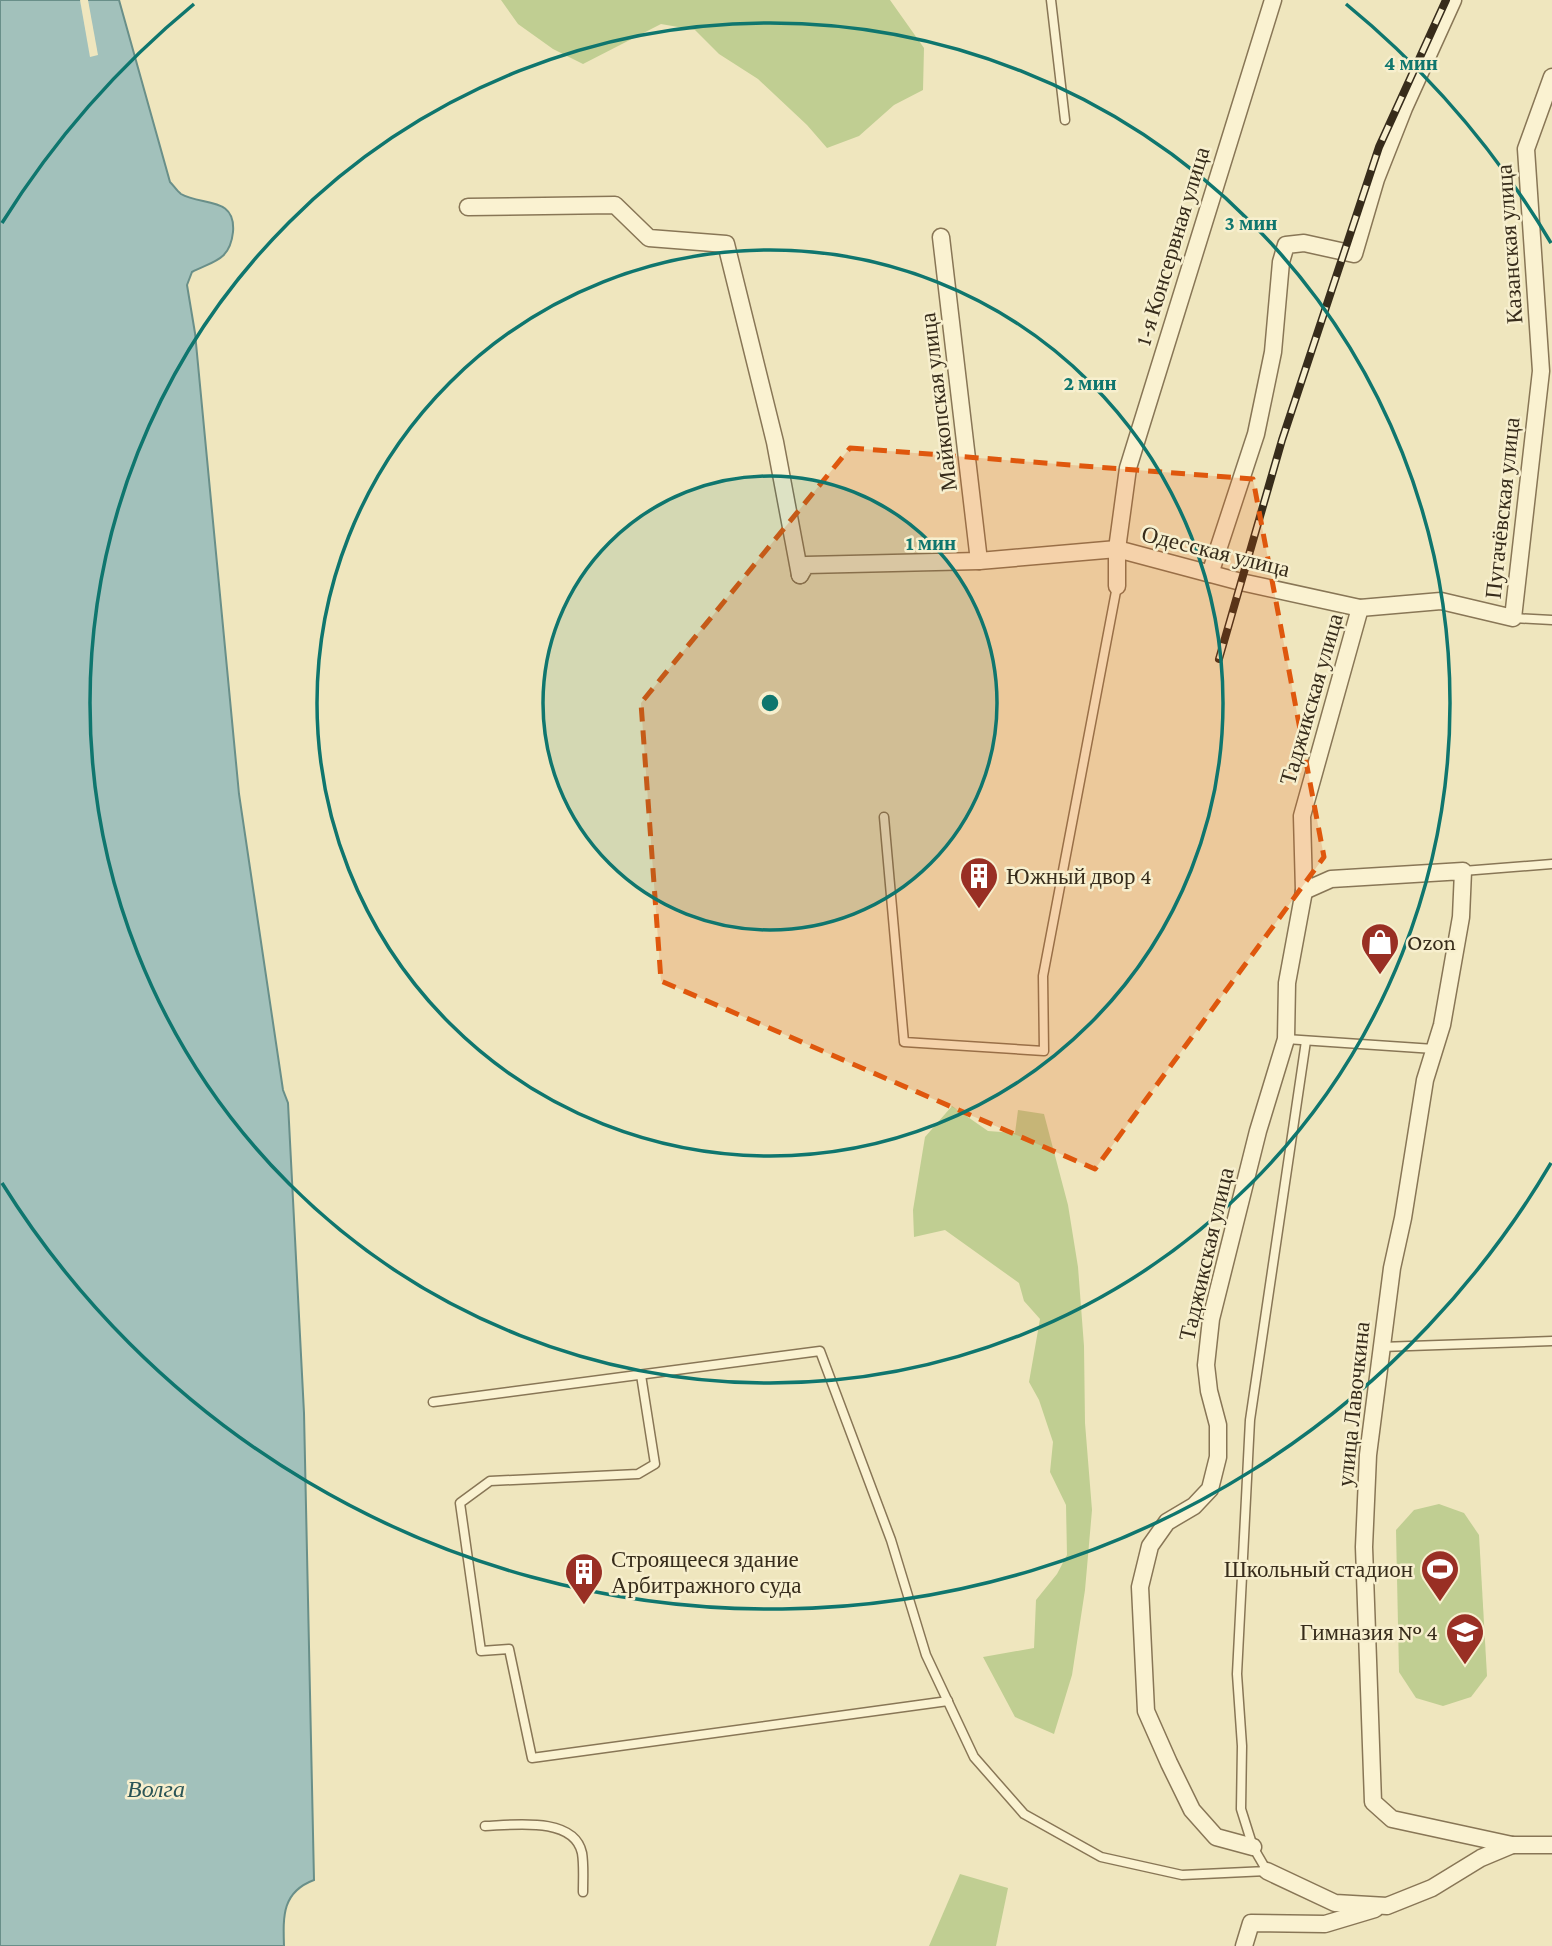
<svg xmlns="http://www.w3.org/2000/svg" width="1552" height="1946" viewBox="0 0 1552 1946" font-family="'Crimson Pro',serif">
<rect width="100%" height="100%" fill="#efe6be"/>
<!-- green -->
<g fill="#c0ce92">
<polygon points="501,0 890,0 924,48 923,90 894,105 859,136 827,148 807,125 758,79 719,54 695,30 661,24 583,64 553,49 518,24"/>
<polygon points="952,1106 988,1131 1015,1133 1018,1110 1044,1114 1068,1205 1078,1267 1084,1346 1085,1423 1092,1510 1085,1590 1072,1675 1054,1734 1015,1717 983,1657 1034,1648 1036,1600 1057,1574 1067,1555 1066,1505 1050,1472 1053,1442 1039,1400 1029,1382 1040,1319 1024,1301 1019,1283 945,1230 914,1237 913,1210 925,1137"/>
<polygon points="1439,1504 1464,1513 1479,1535 1487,1676 1471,1697 1443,1706 1416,1698 1399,1672 1396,1530 1414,1510"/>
<polygon points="960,1874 1008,1888 996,1946 929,1946"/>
</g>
<!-- water -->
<path fill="#a2c1bb" stroke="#698f89" stroke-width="2" d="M0,0H119L170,182C174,186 177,191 181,194C202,206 236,196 233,232C230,261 213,261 192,272L187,285L195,333L239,794L283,1090L288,1103L304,1413L314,1880C282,1892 283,1916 284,1946H0Z"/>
<!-- pier -->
<polygon fill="#efe6be" points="80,0 88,0 98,55 90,57"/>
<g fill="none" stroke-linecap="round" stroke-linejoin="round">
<defs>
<g id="service">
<polyline points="1051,0 1065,120"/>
<polyline points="1513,618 1552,620"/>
<polyline points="884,817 904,1042 1044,1051 1043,976 1117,586"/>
<polyline points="1463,871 1552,864"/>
<polyline points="1286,1039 1434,1049"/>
<polyline points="1381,1347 1552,1341"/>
<polyline points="641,1375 655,1464 638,1474 490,1481 460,1503 481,1651 509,1649 532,1758 948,1701"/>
<polyline points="433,1402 820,1351 891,1540 926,1655 974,1757 1024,1814 1101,1857 1182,1875 1267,1871 1253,1847 1241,1809 1242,1746 1237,1674 1250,1420 1306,1041"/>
<path d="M485,1826C513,1825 574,1816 582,1853C584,1865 583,1879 583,1892"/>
</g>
<g id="minor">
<polyline points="468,207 615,205 649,238 726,244 775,442 800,575"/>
<polyline points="941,237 979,561"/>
<polyline points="1210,574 1256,434 1273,352 1281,262 1286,245 1304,243 1354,254 1376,179 1404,108 1453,0"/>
<polyline points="800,575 806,565 979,561 1117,549 1241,582 1360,608 1441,601 1513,618 1541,371 1526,149 1552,77"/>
<polyline points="1117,586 1117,549 1128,468 1273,0"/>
<polyline points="1304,891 1331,879 1463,871 1461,917 1442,1025 1425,1080 1403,1218 1392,1268 1368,1455 1364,1547 1373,1802 1392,1819 1512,1845"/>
<polyline points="1253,1847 1216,1837 1192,1810 1169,1763 1146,1711 1140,1587 1150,1546 1167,1522 1194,1506 1210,1489 1218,1457 1218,1425 1209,1391 1206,1365 1211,1319 1258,1131 1286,1039 1287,983 1304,891 1302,816 1360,608"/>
<polyline points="1267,1871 1335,1903 1387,1906 1432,1888 1481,1858 1512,1845 1552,1845"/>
<polyline points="1244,1946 1251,1923 1325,1924 1375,1909"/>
</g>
</defs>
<!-- service casing -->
<use href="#service" stroke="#887656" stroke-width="11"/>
<!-- minor casing -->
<use href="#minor" stroke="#887656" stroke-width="19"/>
<!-- service -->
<use href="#service" stroke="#faf2d1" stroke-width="8"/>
<!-- minor -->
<use href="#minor" stroke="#faf2d1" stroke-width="16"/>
<defs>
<polyline id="rail" points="1219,659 1282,440 1379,147 1446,0"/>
</defs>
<!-- rail casing -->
<use href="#rail" stroke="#372c1b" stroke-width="8"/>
<!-- rail -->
<use href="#rail" stroke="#f7efce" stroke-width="5" stroke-dasharray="16" stroke-linecap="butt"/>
</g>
<!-- marked area -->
<path fill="#df570d" fill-opacity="0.2" stroke="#df570d" stroke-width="5" stroke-dasharray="14 9" stroke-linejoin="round" d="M850,448L1253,479L1324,857L1095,1169L661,981L641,703Z"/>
<!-- distance rings -->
<circle cx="770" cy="703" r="227" fill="#0f766e" fill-opacity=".12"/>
<g fill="none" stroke="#0f766e" stroke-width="3.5">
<circle cx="770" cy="703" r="227"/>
<circle cx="770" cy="703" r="453"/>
<circle cx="770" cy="703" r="680"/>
<path d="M1551 1163A906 906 0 0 1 2 1183M2 223A906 906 0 0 1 194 4M1346 4A906 906 0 0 1 1551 243"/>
</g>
<!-- icons -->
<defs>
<symbol id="building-pin" viewBox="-11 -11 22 30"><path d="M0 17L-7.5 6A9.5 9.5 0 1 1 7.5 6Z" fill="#992f24" stroke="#f7efce"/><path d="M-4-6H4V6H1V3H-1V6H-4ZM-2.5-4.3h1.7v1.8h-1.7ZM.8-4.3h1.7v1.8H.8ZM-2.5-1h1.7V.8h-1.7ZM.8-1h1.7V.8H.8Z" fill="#fff"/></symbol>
<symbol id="shop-pin" viewBox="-11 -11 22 30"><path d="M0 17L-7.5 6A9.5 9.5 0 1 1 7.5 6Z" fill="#992f24" stroke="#f7efce"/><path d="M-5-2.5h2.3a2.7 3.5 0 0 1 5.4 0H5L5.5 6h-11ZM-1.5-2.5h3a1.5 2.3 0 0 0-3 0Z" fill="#fff"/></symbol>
<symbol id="stadium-pin" viewBox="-11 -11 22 30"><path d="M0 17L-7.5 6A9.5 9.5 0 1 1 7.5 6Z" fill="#992f24" stroke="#f7efce"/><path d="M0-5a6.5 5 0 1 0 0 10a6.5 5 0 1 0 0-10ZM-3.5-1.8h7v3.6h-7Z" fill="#fff"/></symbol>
<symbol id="school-pin" viewBox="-11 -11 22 30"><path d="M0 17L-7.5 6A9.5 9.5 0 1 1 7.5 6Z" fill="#992f24" stroke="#f7efce"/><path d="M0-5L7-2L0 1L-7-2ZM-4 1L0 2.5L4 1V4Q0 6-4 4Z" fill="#fff"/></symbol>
</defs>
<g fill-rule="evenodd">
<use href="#building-pin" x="957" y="854" width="44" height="60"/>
<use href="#shop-pin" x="1358" y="920" width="44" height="60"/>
<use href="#stadium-pin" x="1418" y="1547" width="44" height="60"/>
<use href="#building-pin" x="562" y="1550" width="44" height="60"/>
<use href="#school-pin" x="1443" y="1610" width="44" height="60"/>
</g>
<g text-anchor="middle" stroke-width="5" stroke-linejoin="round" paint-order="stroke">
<!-- street labels -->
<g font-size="23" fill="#372c1b" stroke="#f7efce">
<text transform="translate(1509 244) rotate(-94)" y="8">Казанская улица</text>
<text transform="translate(1172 246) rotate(-73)" y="8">1-я Консервная улица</text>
<text transform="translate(938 402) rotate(-97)" y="8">Майкопская улица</text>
<text transform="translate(1502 508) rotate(-84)" y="8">Пугачёвская улица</text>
<text transform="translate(1216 551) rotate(14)" y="8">Одесская улица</text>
<text transform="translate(1311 699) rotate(-74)" y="8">Таджикская улица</text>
<text transform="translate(1206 1254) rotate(-77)" y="8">Таджикская улица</text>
<text transform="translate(1353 1404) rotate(-84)" y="8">улица Лавочкина</text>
</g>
<!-- poi labels -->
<g font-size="23" fill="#372c1b" stroke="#f7efce" text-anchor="start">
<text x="1006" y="884">Южный двор 4</text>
<text x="1407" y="950">Ozon</text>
<text x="611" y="1567">Строящееся здание<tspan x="611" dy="26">Арбитражного суда</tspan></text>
<text x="1413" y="1577" text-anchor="end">Школьный стадион</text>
<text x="1438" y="1640" text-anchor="end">Гимназия № 4</text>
</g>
<!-- water labels -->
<g font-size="24" font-style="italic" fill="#2a5557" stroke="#f7efce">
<text x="156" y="1797">Волга</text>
</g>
</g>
<circle cx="770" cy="703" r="10" fill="#0f766e" stroke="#f7efce" stroke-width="3.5"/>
<g font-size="21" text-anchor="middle" font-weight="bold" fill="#0f766e" stroke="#f7efce" stroke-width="5" stroke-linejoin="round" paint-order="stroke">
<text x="1411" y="70">4 мин</text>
<text x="1251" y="230">3 мин</text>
<text x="1090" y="390">2 мин</text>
<text x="931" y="550">1 мин</text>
</g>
</svg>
